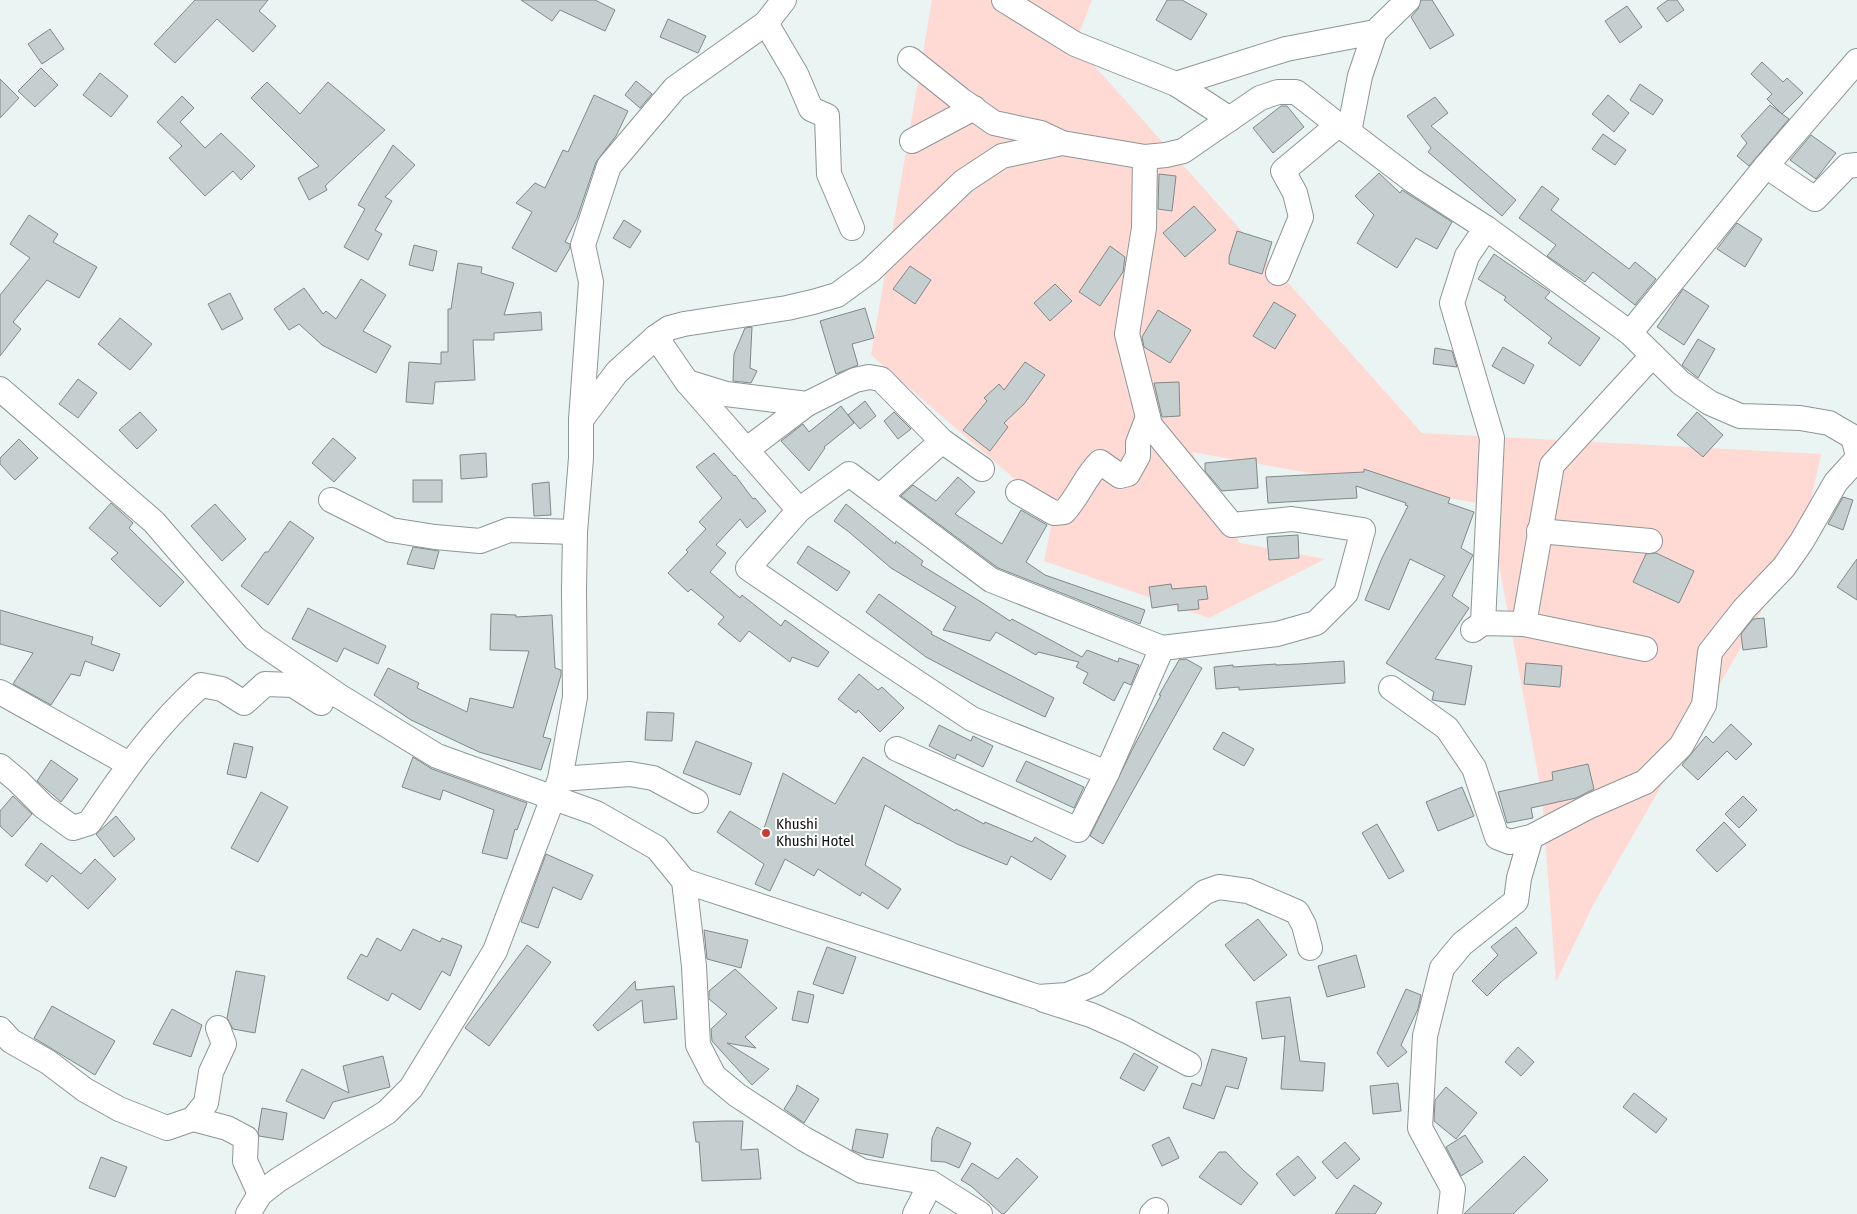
<svg xmlns="http://www.w3.org/2000/svg" width="1857" height="1214" viewBox="0 0 1857 1214" font-family="'Fira Sans Condensed',sans-serif">
<rect width="100%" height="100%" fill="#eaf4f3"/>
<!-- green -->
<polygon fill="#ffdad4" points="932,0 1092,0 1075,44 1422,433 1821,454 1802,541 1593,905 1556,982 1542,796 1488,505 1192,452 1240,543 1325,559 1209,618 1044,561 1054,513 871,355"/>
<!-- building -->
<g fill="#c6cfcf" stroke="#808989">
<polygon points="195,0 268,0 259,11 276,26 253,52 217,19 175,63 154,44"/>
<polygon points="521,0 595,0 615,10 605,31 560,10 552,21"/>
<polygon points="1167,0 1182,0 1207,14 1191,40 1156,20"/>
<polygon points="1421,0 1432,0 1454,35 1430,49 1411,17 1418,9"/>
<polygon points="1668,0 1677,0 1684,10 1667,22 1657,8"/>
<polygon points="1627,6 1642,27 1620,43 1605,21"/>
<polygon points="668,19 706,36 698,53 660,37"/>
<polygon points="50,29 64,49 42,64 28,44"/>
<polygon points="1762,62 1783,82 1787,78 1803,93 1782,114 1767,99 1772,94 1751,74"/>
<polygon points="41,68 58,85 35,107 18,91"/>
<polygon points="100,73 128,96 111,117 83,95"/>
<polygon points="0,79 19,98 0,118"/>
<polygon points="636,81 652,94 640,108 625,95"/>
<polygon points="267,82 300,114 328,82 385,130 325,186 327,190 309,200 298,178 319,166 251,98"/>
<polygon points="1640,84 1663,100 1653,115 1630,100"/>
<polygon points="594,95 628,111 616,136 596,162 577,218 565,242 570,244 570,248 556,272 512,248 532,212 516,203 535,183 545,188 563,150 568,152"/>
<polygon points="1608,95 1629,113 1614,132 1592,114"/>
<polygon points="182,96 194,108 180,122 205,148 221,133 255,166 241,180 233,171 205,196 169,158 182,146 157,122"/>
<polygon points="1435,97 1448,113 1431,126 1516,200 1502,216 1428,152 1431,148 1407,116"/>
<polygon points="1770,105 1789,119 1749,166 1737,156 1747,143 1741,136"/>
<polygon points="1281,106 1287,106 1304,127 1273,153 1253,128"/>
<polygon points="1603,134 1626,150 1615,165 1592,149"/>
<polygon points="1811,135 1836,153 1816,179 1790,160"/>
<polygon points="393,145 415,165 385,197 392,201 375,230 382,234 368,260 344,247 365,209 358,205"/>
<polygon points="1379,173 1400,193 1402,190 1452,222 1437,249 1416,238 1397,268 1357,243 1374,215 1355,196"/>
<polygon points="1159,174 1176,176 1172,211 1158,209"/>
<polygon points="1542,186 1559,199 1551,210 1629,269 1635,262 1656,279 1635,305 1593,272 1585,282 1547,256 1556,245 1519,218"/>
<polygon points="1194,206 1216,230 1185,257 1163,233"/>
<polygon points="29,215 58,234 53,242 97,267 79,298 47,280 13,322 21,329 0,356 0,295 30,258 10,244"/>
<polygon points="624,220 641,231 630,248 613,238"/>
<polygon points="1737,223 1762,239 1745,267 1717,249"/>
<polygon points="1237,231 1272,242 1262,274 1229,264 1229,257"/>
<polygon points="414,245 437,251 433,271 409,265"/>
<polygon points="1110,246 1125,257 1123,272 1100,306 1079,292"/>
<polygon points="1494,254 1550,292 1545,298 1600,338 1580,366 1548,343 1552,338 1504,300 1506,297 1478,279"/>
<polygon points="458,263 482,267 481,273 514,283 504,315 541,312 542,330 494,333 494,340 473,340 475,380 435,382 433,404 406,402 409,362 441,364 441,352 448,352 448,309 451,309"/>
<polygon points="910,266 931,280 915,304 893,289"/>
<polygon points="361,279 386,295 363,331 391,346 376,373 322,345 299,324 289,330 274,309 304,288 323,314 326,311 336,319"/>
<polygon points="1055,284 1072,301 1050,321 1034,303"/>
<polygon points="1683,289 1709,306 1684,345 1657,327"/>
<polygon points="230,293 243,319 222,330 208,304"/>
<polygon points="1274,302 1296,315 1275,349 1253,336"/>
<polygon points="865,308 874,338 852,344 858,365 836,374 820,321"/>
<polygon points="1158,310 1191,330 1170,363 1144,347 1142,337"/>
<polygon points="120,318 152,344 130,370 98,344"/>
<polygon points="752,327 750,368 757,371 751,383 733,381 734,354 745,328"/>
<polygon points="1698,339 1715,349 1698,378 1682,365"/>
<polygon points="1503,347 1534,365 1524,384 1492,366"/>
<polygon points="1435,348 1452,351 1457,367 1433,364"/>
<polygon points="1025,362 1045,375 1024,404 1004,423 1008,427 990,451 963,430 987,401 984,398 999,384 1004,390"/>
<polygon points="78,379 97,393 78,418 59,404"/>
<polygon points="1179,382 1180,416 1162,417 1154,383"/>
<polygon points="865,401 876,416 860,429 848,415"/>
<polygon points="841,406 854,423 824,447 825,448 809,471 781,441 803,424 809,432"/>
<polygon points="140,412 157,430 137,449 119,430"/>
<polygon points="894,412 911,429 898,439 884,421"/>
<polygon points="1697,412 1723,435 1703,457 1677,435"/>
<polygon points="333,438 356,458 334,482 312,463"/>
<polygon points="19,439 38,458 15,480 0,464 0,458"/>
<polygon points="486,453 487,477 461,479 460,455"/>
<polygon points="714,453 734,476 735,475 753,499 755,498 766,511 747,528 740,519 716,545 726,553 710,572 740,598 742,595 781,626 785,620 829,652 818,667 792,657 790,662 749,631 740,642 718,624 724,617 691,589 688,592 668,573 688,552 686,550 706,529 699,522 722,498 696,467"/>
<polygon points="1256,458 1258,488 1222,491 1205,471 1205,463"/>
<polygon points="1364,469 1450,498 1448,503 1474,512 1461,548 1473,555 1452,596 1469,608 1435,659 1472,666 1465,705 1432,700 1434,692 1386,663 1445,576 1410,559 1389,610 1365,600 1382,558 1408,506 1405,505 1406,503 1356,486 1357,498 1268,503 1266,477 1364,472"/>
<polygon points="958,477 975,492 955,514 1002,544 1021,510 1047,525 1026,562 1045,575 1145,610 1140,624 998,568 901,496 913,485 936,501"/>
<rect x="413" y="480" width="29" height="22"/>
<polygon points="549,482 551,515 534,516 532,484"/>
<polygon points="1843,497 1853,500 1843,530 1828,524"/>
<polygon points="111,503 133,523 129,528 184,582 160,607 111,559 118,553 89,528"/>
<polygon points="215,504 246,539 222,561 191,526"/>
<polygon points="846,504 895,544 896,541 923,561 921,565 978,600 1010,621 1012,619 1082,657 1087,650 1118,662 1119,658 1139,665 1131,685 1124,682 1114,701 1083,683 1088,673 1076,667 1079,662 1038,652 1036,655 996,632 990,641 943,630 956,607 891,568 849,532 834,521"/>
<polygon points="290,521 314,538 268,605 241,586 265,552 268,552"/>
<polygon points="1298,535 1299,558 1269,560 1267,537"/>
<polygon points="808,546 850,572 837,591 797,563"/>
<polygon points="413,547 439,551 434,569 407,564"/>
<polygon points="1656,553 1694,571 1679,603 1633,582 1646,554"/>
<polygon points="1857,559 1857,600 1837,587"/>
<polygon points="1171,584 1172,589 1206,586 1208,599 1198,600 1199,609 1178,611 1178,604 1152,608 1149,587"/>
<polygon points="879,594 932,632 931,634 1054,698 1045,717 979,685 926,657 866,612"/>
<polygon points="308,608 386,646 378,664 344,648 337,662 292,639"/>
<polygon points="0,610 93,637 91,644 120,654 113,671 85,661 80,676 71,674 51,705 13,684 33,653 0,644"/>
<polygon points="491,614 516,615 516,617 552,615 555,668 561,670 561,675 543,737 551,739 541,770 479,752 411,720 374,695 388,668 419,683 417,688 467,712 470,698 513,708 529,651 490,650"/>
<polygon points="1764,618 1767,647 1743,650 1741,634 1753,619"/>
<polygon points="1186,659 1202,668 1103,844 1090,836 1134,746 1161,695 1159,695 1179,660"/>
<polygon points="1344,661 1345,683 1239,690 1239,687 1216,689 1214,667 1233,665 1233,667 1276,664 1276,665 1299,664"/>
<polygon points="1526,663 1562,666 1560,687 1524,684"/>
<polygon points="859,674 878,690 882,687 904,708 880,732 858,710 856,713 838,699"/>
<polygon points="647,712 674,713 672,741 645,740"/>
<polygon points="1731,724 1752,744 1736,760 1727,751 1698,780 1682,765 1706,736 1713,743"/>
<polygon points="939,725 971,741 973,736 993,746 983,767 957,754 955,759 929,746"/>
<polygon points="1223,732 1254,749 1244,766 1213,749"/>
<polygon points="696,741 752,763 740,795 683,773"/>
<polygon points="234,743 253,747 246,778 227,774"/>
<polygon points="413,757 432,769 527,803 517,830 515,829 507,859 482,853 494,810 443,790 440,800 402,787"/>
<polygon points="863,757 955,811 956,809 984,824 985,822 1032,842 1035,837 1066,856 1051,880 1011,856 1007,865 957,844 918,823 918,824 885,805 865,865 901,889 888,909 862,892 860,896 818,869 814,876 785,859 770,891 755,884 764,864 717,832 730,811 763,831 783,773 835,804"/>
<polygon points="51,760 78,779 61,802 37,781"/>
<polygon points="1026,761 1084,787 1074,808 1016,781"/>
<polygon points="1588,764 1594,789 1576,798 1531,808 1533,818 1507,823 1498,792 1553,780 1552,772"/>
<polygon points="1462,787 1474,816 1438,831 1426,802"/>
<polygon points="261,792 288,807 258,862 231,848"/>
<polygon points="13,796 32,814 12,837 0,826 0,811"/>
<polygon points="1743,796 1757,810 1739,828 1725,814"/>
<polygon points="116,816 135,839 114,857 96,834"/>
<polygon points="1724,822 1746,845 1717,872 1696,850"/>
<polygon points="1377,824 1404,871 1389,879 1362,833"/>
<polygon points="41,843 81,874 95,859 116,879 88,909 52,875 47,882 25,865"/>
<polygon points="546,854 593,875 581,900 553,887 538,928 521,922"/>
<polygon points="1258,919 1287,955 1254,981 1225,945"/>
<polygon points="1516,927 1537,953 1501,982 1487,996 1472,981 1498,955 1491,947"/>
<polygon points="413,929 440,942 442,938 462,946 450,976 442,971 420,1010 392,993 388,1001 347,978 361,954 367,957 377,938 401,951"/>
<polygon points="704,930 748,940 741,968 707,959"/>
<polygon points="527,945 551,962 489,1046 465,1028"/>
<polygon points="827,947 856,957 843,994 813,984"/>
<polygon points="1356,955 1365,987 1327,997 1318,966"/>
<polygon points="735,969 777,1008 745,1037 756,1048 727,1043 769,1069 752,1085 712,1041 711,1029 727,1014 709,999 709,991"/>
<polygon points="236,971 265,976 255,1033 233,1029 227,1018"/>
<polygon points="635,981 636,990 674,986 677,1019 644,1023 642,1000 598,1031 593,1025"/>
<polygon points="1406,989 1421,995 1418,1009 1401,1045 1407,1052 1388,1067 1377,1053"/>
<polygon points="798,991 814,995 808,1023 792,1020"/>
<polygon points="1290,997 1300,1061 1325,1063 1323,1091 1281,1089 1285,1036 1262,1039 1256,1002"/>
<polygon points="52,1006 115,1041 95,1075 34,1038"/>
<polygon points="172,1009 202,1025 191,1057 153,1044"/>
<polygon points="1518,1047 1534,1062 1521,1076 1505,1062"/>
<polygon points="1212,1049 1247,1058 1238,1089 1226,1086 1214,1119 1183,1108 1192,1083 1201,1086"/>
<polygon points="1134,1053 1158,1067 1144,1091 1120,1078"/>
<polygon points="383,1056 390,1087 333,1102 324,1119 286,1101 302,1069 349,1093 343,1066"/>
<polygon points="1398,1083 1401,1111 1373,1114 1370,1086"/>
<polygon points="797,1085 819,1099 804,1123 784,1109 796,1090"/>
<polygon points="1446,1087 1477,1113 1456,1139 1434,1121 1435,1100"/>
<polygon points="1634,1093 1667,1119 1656,1133 1623,1107"/>
<polygon points="262,1108 287,1113 283,1140 259,1136 258,1133"/>
<polygon points="724,1121 743,1121 741,1150 758,1149 761,1179 702,1181 699,1142 696,1142 693,1122"/>
<polygon points="937,1127 971,1143 959,1168 945,1162 931,1161 932,1138"/>
<polygon points="856,1129 888,1134 883,1158 859,1153 852,1150"/>
<polygon points="1465,1135 1483,1162 1461,1176 1446,1147"/>
<polygon points="1169,1137 1179,1158 1162,1166 1152,1145"/>
<polygon points="1345,1142 1360,1159 1337,1179 1322,1162"/>
<polygon points="1219,1152 1226,1152 1243,1170 1258,1183 1241,1205 1199,1177"/>
<polygon points="1298,1156 1316,1178 1294,1196 1276,1174"/>
<polygon points="1524,1156 1548,1180 1513,1214 1464,1214"/>
<polygon points="101,1157 127,1167 115,1197 89,1188"/>
<polygon points="1017,1158 1038,1177 1004,1214 1002,1214 971,1186 961,1180 972,1163 998,1179"/>
<polygon points="1354,1185 1382,1203 1375,1214 1335,1214"/>
</g>
<g fill="none" stroke-linecap="round" stroke-linejoin="round">
<defs>
<g id="street">
<polyline points="1004,0 1075,44 1176,84 1230,119"/>
<polyline points="766,23 796,74 811,109 827,116 829,174 852,228"/>
<polyline points="910,59 960,99 994,123 1041,133 1062,143"/>
<polyline points="1176,84 1286,49 1375,32 1408,0"/>
<polyline points="1349,132 1360,76 1375,32"/>
<polyline points="912,141 974,108"/>
<polyline points="1766,166 1815,199 1847,166 1857,165"/>
<polyline points="1278,273 1301,217 1295,193 1283,171 1338,125"/>
<polyline points="1630,333 1766,166 1857,61"/>
<polyline points="656,337 687,382 799,510 748,568 865,648 972,719 1107,773 1162,648"/>
<polyline points="687,382 726,394 807,404 855,380 869,377 881,379 942,441"/>
<polyline points="0,389 154,522 254,638 339,696 437,756 596,813 657,848 684,881 694,966 698,1045 714,1076 737,1095 804,1139 862,1171 931,1183 980,1214"/>
<polyline points="581,420 591,282 583,245 609,166 675,88 766,23 784,0"/>
<polyline points="746,450 807,404"/>
<path d="M1018,492L1054,513L1064,512C1079,496 1084,478 1100,462L1120,476L1128,474L1138,456V443L1148,417"/>
<polyline points="881,498 886,491 942,441 982,469"/>
<polyline points="331,500 391,530 435,537 480,541 509,530 575,532"/>
<polyline points="799,510 849,474 991,580 1162,648 1277,634 1316,623 1346,593 1363,530 1292,519 1232,525 1150,425 1127,334 1144,228 1145,157"/>
<polyline points="1539,531 1650,541"/>
<polyline points="1483,623 1492,438 1452,303 1467,256 1486,228"/>
<polyline points="1473,630 1483,623 1524,624"/>
<polyline points="1645,649 1524,624 1552,465 1652,356"/>
<polyline points="1391,688 1447,728 1474,768 1497,837 1510,842 1531,837 1590,806 1645,782 1681,746 1704,705 1710,652 1744,609 1784,567 1802,541 1836,482 1857,459"/>
<polyline points="0,692 129,764"/>
<polyline points="897,749 1078,830 1107,773"/>
<path d="M0,766L18,781L44,807L73,828L89,823C123,773 155,726 201,685L222,689L244,703L265,684L293,685L321,703"/>
<polyline points="560,779 630,774 653,778 696,801"/>
<polyline points="684,881 1038,997 1067,995 1096,983 1205,892 1219,887 1248,891 1297,912 1304,925 1310,948"/>
<polyline points="1044,1000 1091,1015 1127,1031 1189,1064"/>
<polyline points="0,1029 11,1041 48,1062 85,1090 119,1109 167,1128 193,1119 227,1128 246,1138 245,1161 260,1194"/>
<polyline points="193,1119 206,1103 211,1072 224,1044 218,1028"/>
<polyline points="248,1214 260,1194 278,1180 387,1112 411,1088 495,951 560,779 575,697 574,590 575,532 581,458 581,420 617,372 656,337 669,328 684,324 787,308 813,302 837,295 870,271 964,181 1002,156 1062,143 1145,157 1166,155 1183,151 1260,98 1278,92 1296,92 1338,125 1349,132 1412,180 1486,228 1630,333 1681,383 1710,403 1740,416 1800,418 1829,423 1853,437 1857,452"/>
<polyline points="915,1214 931,1183"/>
<polyline points="1152,1214 1156,1210"/>
<polyline points="1450,1214 1453,1189 1420,1128 1425,1036 1442,968 1462,944 1516,901 1519,878 1531,837"/>
</g>
</defs>
<!-- street casing -->
<use href="#street" stroke="#8d9696" stroke-width="26"/>
<!-- street -->
<use href="#street" stroke="#fff" stroke-width="24"/>
</g>
<!-- markers -->
<circle fill="#ca3c32" stroke="#fff" stroke-width="2" cx="766" cy="833" r="5"/>
<g text-anchor="middle" stroke-width="4" stroke-linejoin="round" paint-order="stroke">
<!-- poi labels -->
<g font-size="15" fill="#0f1212" stroke="#fff" text-anchor="start">
<text x="776" y="829">Khushi<tspan x="776" dy="17">Khushi Hotel</tspan></text>
</g>
</g>
</svg>
